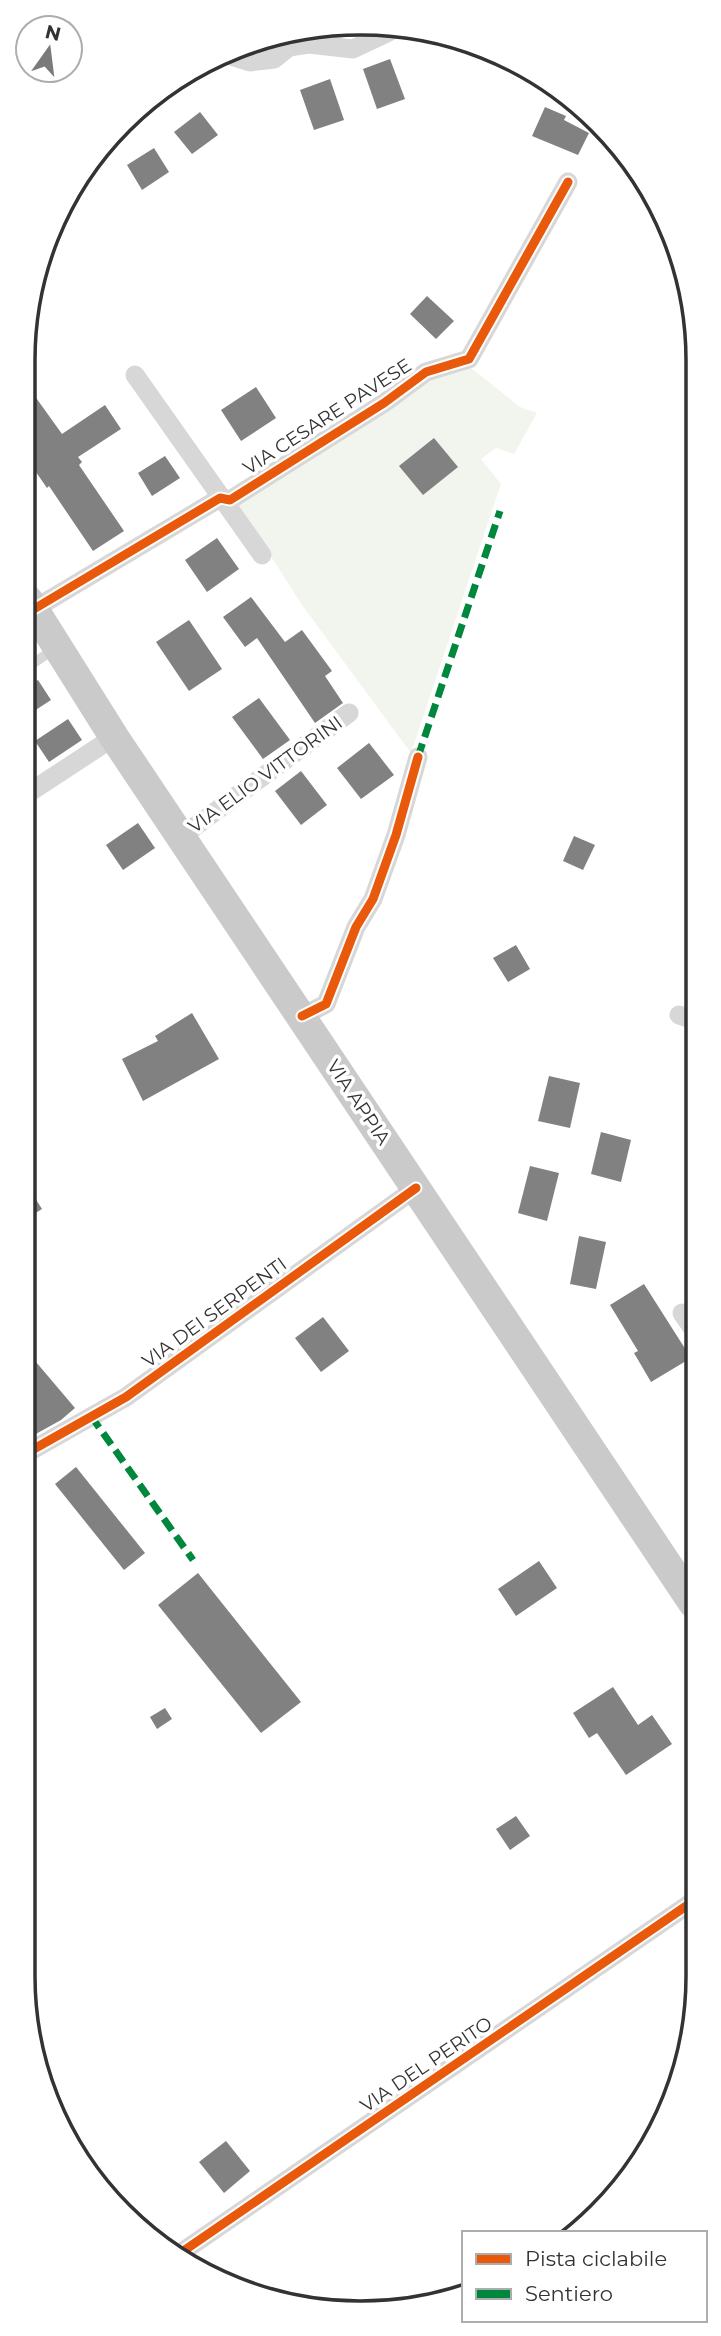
<svg xmlns="http://www.w3.org/2000/svg" width="721" height="2336" viewBox="0 0 721 2336" font-family="Montserrat,sans-serif">
<rect width="100%" height="100%" fill="#fff"/>
<!-- green -->
<polygon fill="#f1f5ed" points="470,367 520,407 537,413 514,454 496,448 481,459 501,484 411,753 302,605 236,502 431,375"/>
<g fill="none" stroke-linecap="round" stroke-linejoin="round">
<!-- stream -->
<polyline stroke="#ddebf3" stroke-width="5" points="262,43 309,34 340,38"/>
</g>
<!-- building -->
<g fill="#818181">
<polygon points="390,59 405,99 377,109 363,69"/>
<polygon points="330,79 344,120 314,130 300,90"/>
<polygon points="545,107 566,116 564,120 589,133 578,155 532,136"/>
<polygon points="200,112 218,135 192,154 174,132"/>
<polygon points="154,148 169,172 142,190 127,165"/>
<polygon points="427,296 454,321 436,339 410,314"/>
<polygon points="256,387 276,418 241,441 221,410"/>
<polygon points="29,388 62,434 105,405 121,429 78,457 82,462 79,465 124,531 93,551 49,486 47,488 29,462"/>
<polygon points="434,438 458,467 423,495 399,466"/>
<polygon points="165,456 180,478 152,496 138,473"/>
<polygon points="217,538 239,569 207,592 185,560"/>
<polygon points="251,597 285,642 302,630 332,671 325,676 343,703 315,723 257,638 245,647 223,617"/>
<polygon points="189,620 222,669 189,691 156,642"/>
<polygon points="38,680 51,700 28,715 28,686"/>
<polygon points="259,698 290,740 263,759 232,717"/>
<polygon points="68,719 82,740 49,762 35,741"/>
<polygon points="369,743 394,775 361,799 337,768"/>
<polygon points="301,771 327,805 301,825 275,791"/>
<polygon points="138,823 155,848 123,870 106,845"/>
<polygon points="574,836 595,845 583,870 563,861"/>
<polygon points="516,945 530,969 508,982 493,958"/>
<polygon points="192,1013 219,1059 143,1101 122,1059 158,1041 155,1036"/>
<polygon points="549,1076 580,1083 570,1128 538,1121"/>
<polygon points="601,1132 631,1140 621,1182 591,1174"/>
<polygon points="530,1166 559,1173 547,1221 518,1213"/>
<polygon points="26,1184 42,1209 26,1219"/>
<polygon points="579,1236 606,1242 596,1289 570,1284"/>
<polygon points="644,1284 691,1358 651,1382 634,1353 638,1351 610,1305"/>
<polygon points="323,1317 349,1351 321,1372 295,1338"/>
<polygon points="25,1349 75,1408 61,1420 25,1440"/>
<polygon points="76,1467 145,1553 124,1570 55,1484"/>
<polygon points="539,1561 557,1588 516,1616 498,1589"/>
<polygon points="198,1573 301,1702 261,1733 158,1605"/>
<polygon points="613,1687 638,1725 652,1715 672,1744 626,1775 597,1733 589,1738 573,1713"/>
<polygon points="165,1708 172,1719 157,1729 150,1717"/>
<polygon points="516,1816 530,1836 510,1850 496,1829"/>
<polygon points="226,2141 250,2171 224,2193 199,2162"/>
</g>
<g fill="none" stroke-linecap="round" stroke-linejoin="round">
<!-- lane -->
<polyline stroke="#d7d7d7" stroke-width="10" points="28,667 54,649"/>
<!-- street -->
<g stroke="#d7d7d7" stroke-width="19">
<polyline points="231,56 250,62 274,59 289,47 309,44 353,49 389,32"/>
<polyline points="135,375 262,555"/>
<polyline points="34,609 220,498 230,500 384,403 426,372 469,359 568,182"/>
<polyline points="27,794 114,737"/>
<polyline points="182,836 349,713"/>
<polyline points="679,1015 694,1020"/>
<polyline points="302,1016 326,1004 356,927 373,899 396,835 418,757"/>
<polyline points="682,1313 693,1329"/>
<polyline points="25,1454 126,1397 416,1188"/>
<polyline points="179,2254 692,1902"/>
</g>
<!-- primary -->
<polyline stroke="#cacaca" stroke-width="30" points="28,600 114,737 693,1603"/>
<!-- quiet -->
<g stroke="#00873e" stroke-width="7" stroke-dasharray="14 7" stroke-linecap="butt">
<polyline points="418,757 500,511"/>
<polyline points="91,1416 193,1560"/>
</g>
<defs>
<g id="cycleway">
<polyline points="34,609 220,498 230,500 384,403 426,372 469,359 568,182"/>
<polyline points="302,1016 326,1004 356,927 373,899 396,835 418,757"/>
<polyline points="25,1454 126,1397 416,1188"/>
<polyline points="179,2254 692,1902"/>
</g>
</defs>
<!-- cycleway casing -->
<use href="#cycleway" stroke="#fff" stroke-width="13"/>
<!-- cycleway -->
<use href="#cycleway" stroke="#e8590c" stroke-width="9"/>
</g>
<g text-anchor="middle" stroke-width="7" stroke-linejoin="round" paint-order="stroke">
<!-- street labels -->
<g font-size="19" fill="#333" stroke="#fff">
<text transform="translate(327 416) rotate(-33)" y="7">VIA CESARE PAVESE</text>
<text transform="translate(265 774) rotate(-36)" y="7">VIA ELIO VITTORINI</text>
<text transform="translate(359 1102) rotate(56)" y="7">VIA APPIA</text>
<text transform="translate(214 1312) rotate(-36)" y="7">VIA DEI SERPENTI</text>
<text transform="translate(426 2064) rotate(-34)" y="7">VIA DEL PERITO</text>
</g>
</g>
<!-- crop -->
<path d="M0 0H721V2336H0ZM360 35H361A325 325 0 0 1 686 360V1976A325 325 0 0 1 361 2301H360A325 325 0 0 1 35 1976V360A325 325 0 0 1 360 35Z" fill="#fff" fill-rule="evenodd"/>
<path fill="none" stroke="#333" stroke-width="3.5" d="M360 35H361A325 325 0 0 1 686 360V1976A325 325 0 0 1 361 2301H360A325 325 0 0 1 35 1976V360A325 325 0 0 1 360 35Z"/>
<!-- legend -->
<rect x="462" y="2231" width="245" height="91" fill="#ffffff" stroke="#adadad" stroke-width="2"/>
<rect x="476" y="2254" width="35" height="10" fill="#e8590c" stroke="#adadad" stroke-width="2"/>
<text x="525" y="2266" font-size="21" fill="#333333">Pista ciclabile</text>
<rect x="476" y="2289" width="35" height="10" fill="#00873e" stroke="#adadad" stroke-width="2"/>
<text x="525" y="2301" font-size="21" fill="#333333">Sentiero</text>
<!-- north arrow -->
<g transform="translate(49 49) rotate(14)"><circle r="33" fill="#ffffff" stroke="#adadad" stroke-width="2"/>
<path d="M0-5L12 26L0 18L-12 26Z" fill="#7a7a7a"/>
<text y="-10" font-size="19" font-weight="bold" text-anchor="middle" fill="#333333">N</text>
</g>
</svg>
